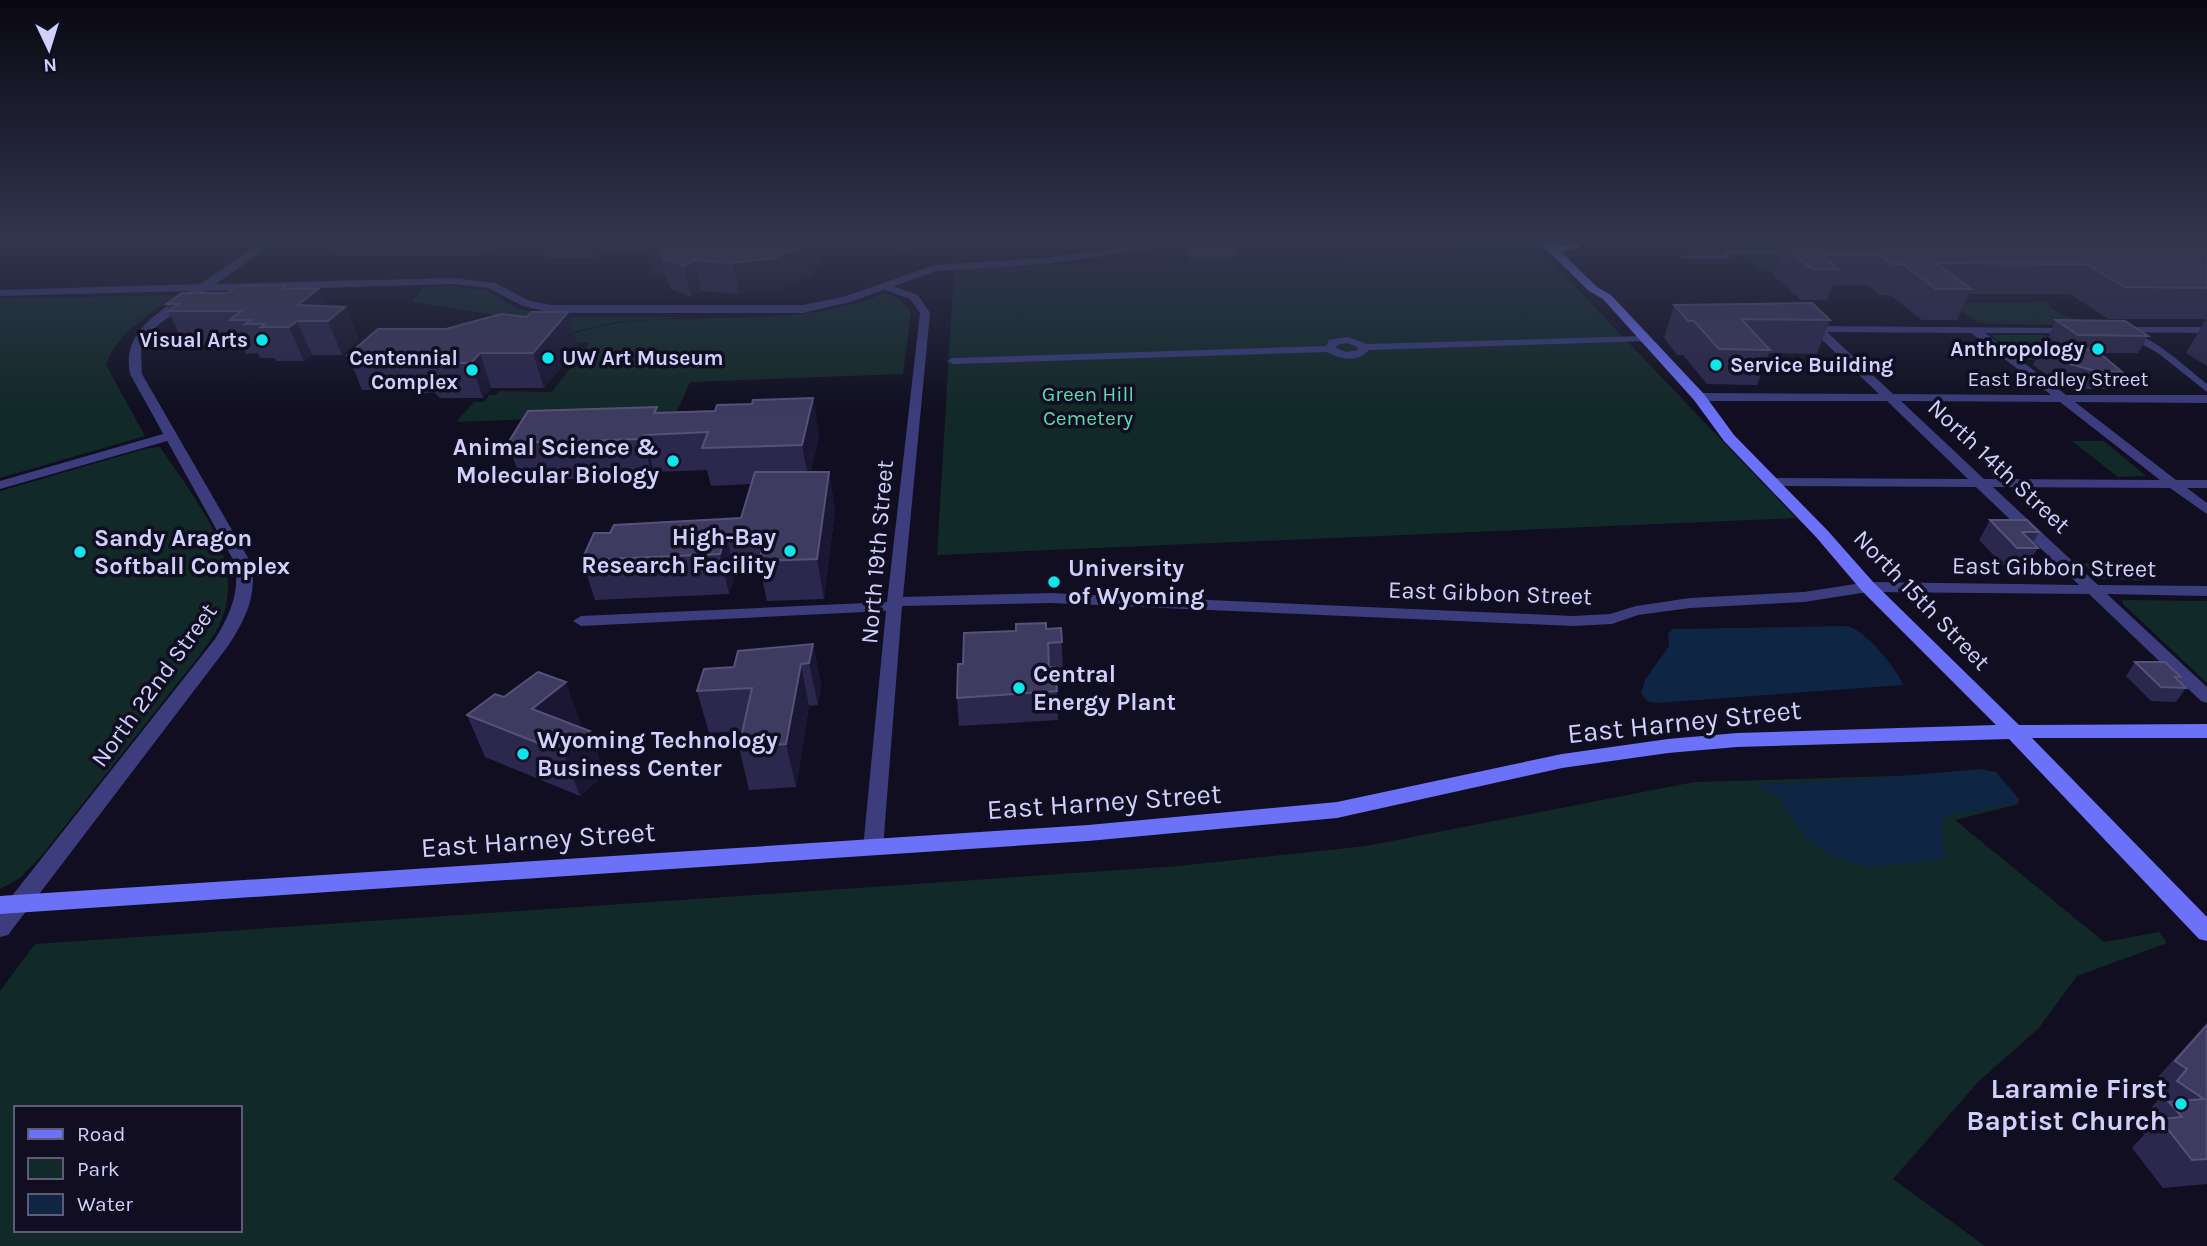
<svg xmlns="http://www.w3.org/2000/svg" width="2207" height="1246" viewBox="0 0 2207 1246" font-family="Karla,sans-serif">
<rect width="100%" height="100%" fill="#100e20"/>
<!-- green -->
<g fill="#112927" fill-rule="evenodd">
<polygon points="1794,239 1840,252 1724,252 1718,255 1692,256 1684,248 1751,248 1752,243 1795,243"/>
<polygon points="1541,251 1796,518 937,555 954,268"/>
<path d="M1741,254H1797L1792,274C1766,273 1759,272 1741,254Z"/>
<polygon points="449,286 486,290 516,308 541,314 554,324 412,302 422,288"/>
<path d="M886,293L901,300L911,313L903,374L690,382L676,414L456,422L474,402H484L489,395H496L499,391L552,392L589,343L548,342L551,340C581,332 607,323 638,321C724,314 804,326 886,293Z"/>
<path d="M176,295C149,315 117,332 106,365L145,436L0,478V299Z"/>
<polygon points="2032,300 2050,304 2048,306 2060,314 2094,325 1987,324 1975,321 1952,303 2035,303"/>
<polygon points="572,317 686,317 616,322 551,337 545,333"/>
<polygon points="1996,335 2044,335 2079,361 2024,360 1992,336"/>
<polygon points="2072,441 2104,441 2146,476 2118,477"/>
<path d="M160,447C193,497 249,560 220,623C216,633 209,642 203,651L43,854L20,878L0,889V491L148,448Z"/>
<polygon points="2082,563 2092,563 2104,572 2136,572 2144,581 2102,579"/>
<polygon points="2123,600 2207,601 2207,683 2122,603"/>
<path d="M1991,773L2014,793L2019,804L1955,820L2104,942L2159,932L2167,943L2077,976L2038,1029L1979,1081L1893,1179L1985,1246H0V991L35,944L1178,866L1366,846L1694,782ZM16,1108H240V1230H16Z"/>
</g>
<!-- water -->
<g fill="#0e2643">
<path d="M1847,626C1866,631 1896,667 1903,685L1656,703L1647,701L1641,693L1645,680L1669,646L1668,634L1673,629Z"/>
<polygon points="1980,769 1996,772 2020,800 2014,804 1952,814 1942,820 1942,841 1946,855 1939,860 1869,867 1834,858 1805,837 1779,798 1761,788 1760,784 1858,780"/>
</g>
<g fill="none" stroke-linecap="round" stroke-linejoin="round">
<!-- pedestrian -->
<g fill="#3b3d7d" fill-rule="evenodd">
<polygon points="1806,239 1816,239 1842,250 1835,252"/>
<polygon points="1734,250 1798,251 1802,253 1798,255 1734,254 1725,259 1684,259 1680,257 1684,255 1722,255 1724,251"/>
<path d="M2129,333C2150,333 2190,371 2207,384V392L2158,353L2129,337Z"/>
</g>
<!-- minor -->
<g fill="#3b3d7d" fill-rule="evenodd">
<path d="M884,283L918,295L930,313L903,597L1050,593L1573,616L1610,614L1636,606L1690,598L1804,592L1868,582L2079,585L1976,487L1772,486L1765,482L1772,478L1968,479L1887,401H1699L1693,397L1699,393L1879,394L1813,331V327L1817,326L2074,328V332L2070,333H1985L2066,395H2207V403L2075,402L2176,480H2207V488H2187L2207,503V514L2170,488L1993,487L2098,585L2207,586V596L2107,594L2207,687V703L2201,701L2089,594L1868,592L1804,602L1690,608L1638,615L1612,624L1573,626L1050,603L902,606L883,848L880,853L873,855L866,853L863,848L886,611L581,626L573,621L581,616L887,602L920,313L910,299L880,288V284ZM1827,332L1971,333L2051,395L1893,394ZM1901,401L2060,402L2160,480L1984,479Z"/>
<polygon points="2117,327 2207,327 2207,333 2113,332 2113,328"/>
<path d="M1644,336L1648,337V341L1369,350C1359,362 1341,360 1327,352L953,364L947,361L953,358L1326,346L1329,340L1348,337L1367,344ZM1347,343L1357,347L1358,350L1346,352L1336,348L1337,345Z"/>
<polygon points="170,432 174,433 174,439 0,489 0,481"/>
</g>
<!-- tertiary -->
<path fill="#3b3d7d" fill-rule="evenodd" d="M266,239H278L216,284L455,278L495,283L530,301L552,305H803L843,297L935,265L1044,258L1158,242L1539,241L1544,244L1539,247L1158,248L1044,264L936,271L850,302L803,313H552L523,306L488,288L455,284L206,291L159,324L148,335L141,351L142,374L251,563C258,595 245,620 228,646L8,935L0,937V911L215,639C230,615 240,592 235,563L130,374C121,331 160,312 190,291L0,296V290L200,284Z"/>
<!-- secondary -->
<path fill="#6b71f8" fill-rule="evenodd" d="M1531,239C1545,239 1555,248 1570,244L1568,239H1578L1580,247L1561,252L1597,287L1611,295L1704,394L1734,435L1828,531L1874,583L2019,725L2207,724V738H2032L2207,917V941L2199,939L2009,739L1737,747L1668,753L1562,768L1337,818L1088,841L0,914V896L1088,825L1337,802L1562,754L1668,739L1737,733L1996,725L1862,591L1816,537L1724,441L1694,400L1603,299L1589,291L1547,250Z"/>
</g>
<!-- wall -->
<g fill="#2c284d">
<polygon points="325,239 510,239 497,251 484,251 479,256 331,255"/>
<polygon points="541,239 816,239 820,262 817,269 809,277 779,289 739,294 701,291 691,297 671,289 665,275 654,276 648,250 613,250 601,252 596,258 546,258"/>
<polygon points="858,239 928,239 919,249 889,249 889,243 858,243"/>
<polygon points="1692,239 1791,239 1790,241 1745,241 1739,247 1722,248 1720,252 1701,248"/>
<polygon points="1846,239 2207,239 2207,366 2186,353 2206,319 2108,319 2070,294 1969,294 1957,320 1922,320 1890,295 1879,295 1867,285 1833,285 1827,300 1801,300 1773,275 1784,245 1844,245"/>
<polygon points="1187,245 1235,253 1235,258 1190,260 1186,251"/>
<polygon points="288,285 289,289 318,289 325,306 345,307 359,340 342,355 312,355 304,361 276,361 275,358 260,358 258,353 246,354 242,345 185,345 168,311 170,310 166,304 227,293"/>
<polygon points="1674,305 1830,320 1817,354 1769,353 1757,385 1707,384 1683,355 1677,355 1664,338"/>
<polygon points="568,312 578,346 544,388 491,388 483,398 440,398 435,393 417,393 416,390 362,390 348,355 446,329 527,317"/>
<polygon points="2056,320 2148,336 2138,353 2096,353 2122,372 2112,389 2086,389 2054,380 2033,365 2042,347 2062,347 2048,337"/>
<polygon points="813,398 819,435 811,472 829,472 835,510 824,599 767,601 761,573 735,574 729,594 595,600 582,560 610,533 741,518 751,484 711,486 707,470 654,472 652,476 521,481 508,443 657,407 658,413 715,411 752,404"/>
<polygon points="1990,520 2039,532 2033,543 2038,548 2026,568 2006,568 1979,540"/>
<polygon points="1061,628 1063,670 1056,670 1058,720 959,726 957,698 963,664 1016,631"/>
<polygon points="813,644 821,685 818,705 809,706 796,787 749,790 739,747 742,731 709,733 697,691 734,667"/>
<polygon points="2135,662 2181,677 2178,681 2186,688 2176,702 2151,701 2126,676"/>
<polygon points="467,715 581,724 578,726 605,774 580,796 485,757"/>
<polygon points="2207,1023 2207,1184 2163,1188 2132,1148 2144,1135 2140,1130 2156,1114 2149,1110 2160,1098 2147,1089"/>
</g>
<!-- shaded-wall -->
<g fill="#1a1633">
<polygon points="474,239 480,239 484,251 479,256"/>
<polygon points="493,239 510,239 497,251"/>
<polygon points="591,239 611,239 613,250 601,252 596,258"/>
<polygon points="813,239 816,239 820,262 817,269 809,277 779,289 739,294 733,263"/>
<polygon points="918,239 928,239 919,249"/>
<polygon points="1741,239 1745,239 1739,247"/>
<polygon points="647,245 658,245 665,275 654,276"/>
<polygon points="695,260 701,291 691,297 684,266"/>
<polygon points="318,289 330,319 345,307 359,340 342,355 328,321 298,305"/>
<polygon points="568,312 578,346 544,388 533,353"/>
<polygon points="297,321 312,355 304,361 289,327"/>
<polygon points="480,353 491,388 483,398 471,363"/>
<polygon points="813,398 819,435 809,482 802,445"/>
<polygon points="644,435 654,472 652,476 643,439"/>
<polygon points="829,472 835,510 824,599 817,559"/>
<polygon points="726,534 735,574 729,594 720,554"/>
<polygon points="813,644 821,685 818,705 809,663"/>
<polygon points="801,664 809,706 796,787 786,744"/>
<polygon points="566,682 581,724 552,749 532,709"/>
<polygon points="590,731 605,774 580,796 564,753"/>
</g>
<!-- building -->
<g fill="#3e3a60" stroke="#555179" stroke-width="2">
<polygon points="649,239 813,239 805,246 774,258 733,263 695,260 684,266 664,258 658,245 647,245"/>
<polygon points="1847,239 2164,239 2172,243 2207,244 2207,288 2125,287 2086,264 1935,263 1971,289 1936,289 1903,264 1891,264 1879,255 1822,255 1839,269 1812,269 1784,245 1854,245"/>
<polygon points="1187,245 1232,245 1235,253 1190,254"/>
<polygon points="288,285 282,289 318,289 298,305 345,307 328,321 297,321 289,327 261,327 265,324 245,324 251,320 230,320 241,311 168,311 179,304 166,304 182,293 227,293 237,286"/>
<polygon points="1812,303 1830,320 1741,319 1770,350 1719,349 1694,321 1688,321 1674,305"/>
<polygon points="531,312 568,312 533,353 480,353 471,363 427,363 422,358 403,358 406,355 348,355 378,329 446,329 501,314 527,317"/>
<polygon points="2056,320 2125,321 2148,336 2078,335"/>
<polygon points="2042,347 2084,348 2102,355 2122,372 2095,371 2063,362"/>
<polygon points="813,398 802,445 702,448 708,432 644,435 643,439 508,443 528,411 657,407 654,413 715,411 717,405 752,404 753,400"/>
<polygon points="755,472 829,472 817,559 759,561 766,535 757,535 757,533 726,534 720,554 582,560 594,533 610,533 614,525 741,518"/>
<polygon points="1990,520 2027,520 2039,532 2022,532 2038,548 2017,548"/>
<polygon points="1046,623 1046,629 1061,628 1062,642 1048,643 1049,668 1055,667 1057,691 957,698 958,664 963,664 964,633 1016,631 1016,624"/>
<polygon points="813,644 809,663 801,664 786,744 739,747 752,688 697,691 704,669 734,667 738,651"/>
<polygon points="2135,662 2165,662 2181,677 2175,677 2186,688 2161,687"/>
<polygon points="538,672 566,682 532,709 590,731 564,753 467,715 495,694 504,697"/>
<polygon points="2207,1025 2207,1159 2192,1160 2160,1119 2182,1117 2169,1102 2204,1099 2177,1081 2187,1069 2175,1061"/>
</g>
<!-- sky -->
<linearGradient id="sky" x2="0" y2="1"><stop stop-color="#090812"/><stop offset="0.58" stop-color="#31364e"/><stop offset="1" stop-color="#31364e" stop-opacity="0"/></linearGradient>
<rect width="2207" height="414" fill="url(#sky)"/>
<!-- markers -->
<g fill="#0be6ec" stroke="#100e20" stroke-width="2.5">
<circle cx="262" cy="340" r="7"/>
<circle cx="2098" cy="349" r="7"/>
<circle cx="548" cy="358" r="7"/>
<circle cx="1716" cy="365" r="7"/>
<circle cx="472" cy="370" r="7"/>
<circle cx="673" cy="461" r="7"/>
<circle cx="790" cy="551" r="7"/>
<circle cx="80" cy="552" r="7"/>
<circle cx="1054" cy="582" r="7"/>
<circle cx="1019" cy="688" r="7"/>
<circle cx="523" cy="754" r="7"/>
<circle cx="2181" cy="1104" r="7"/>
</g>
<g text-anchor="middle" stroke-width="7" stroke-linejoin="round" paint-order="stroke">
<!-- far-poi labels -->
<g font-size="21" font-weight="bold" fill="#d1cffd" stroke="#100e20" text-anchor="end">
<text x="248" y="347">Visual Arts</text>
<text x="2084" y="356">Anthropology</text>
<text x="458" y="365">Centennial<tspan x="458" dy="24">Complex</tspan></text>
<text x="562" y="365" text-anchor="start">UW Art Museum</text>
<text x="1730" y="372" text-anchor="start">Service Building</text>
</g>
<!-- far-street labels -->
<g font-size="21" fill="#d1cffd" stroke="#100e20">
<text x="2058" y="386">East Bradley Street</text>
</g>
<!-- far-park labels -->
<g font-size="21" fill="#5fd9b2" stroke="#100e20">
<text x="1088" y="401">Green Hill<tspan x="1088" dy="24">Cemetery</tspan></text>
</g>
<!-- poi labels -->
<g font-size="24" font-weight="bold" fill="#d1cffd" stroke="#100e20" text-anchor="start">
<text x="659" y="455" text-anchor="end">Animal Science &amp;<tspan x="659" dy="28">Molecular Biology</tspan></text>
<text x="776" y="545" text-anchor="end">High-Bay<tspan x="776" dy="28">Research Facility</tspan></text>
<text x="94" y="546">Sandy Aragon<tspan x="94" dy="28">Softball Complex</tspan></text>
<text x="1068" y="576">University<tspan x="1068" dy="28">of Wyoming</tspan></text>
<text x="1033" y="682">Central<tspan x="1033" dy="28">Energy Plant</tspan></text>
<text x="537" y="748">Wyoming Technology<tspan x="537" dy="28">Business Center</tspan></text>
</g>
<!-- street labels -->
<g font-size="24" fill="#d1cffd" stroke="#100e20">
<text transform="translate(1999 466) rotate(43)" y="8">North 14th Street</text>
<text transform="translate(877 552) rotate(-85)" y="8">North 19th Street</text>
<text transform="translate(2054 567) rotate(1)" y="8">East Gibbon Street</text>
<text transform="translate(1490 593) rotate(2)" y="8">East Gibbon Street</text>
<text transform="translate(1922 600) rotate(46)" y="8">North 15th Street</text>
<text transform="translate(154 685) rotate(-54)" y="8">North 22nd Street</text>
</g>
<!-- near-street labels -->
<g font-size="28" fill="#d1cffd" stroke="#100e20">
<text transform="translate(1684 721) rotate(-6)" y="10">East Harney Street</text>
<text transform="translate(1104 801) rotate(-4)" y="10">East Harney Street</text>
<text transform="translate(538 839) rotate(-4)" y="10">East Harney Street</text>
</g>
<!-- near-poi labels -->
<g font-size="28" font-weight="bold" fill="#d1cffd" stroke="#100e20" text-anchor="end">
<text x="2167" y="1098">Laramie First<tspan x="2167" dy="32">Baptist Church</tspan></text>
</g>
</g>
<!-- legend -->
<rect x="14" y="1106" width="228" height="126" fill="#100e20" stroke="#5d5b78" stroke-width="2"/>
<rect x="28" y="1129" width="35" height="10" fill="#6b71f8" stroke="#5d5b78" stroke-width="2"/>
<text x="77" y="1141" font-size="21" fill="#d1cffd">Road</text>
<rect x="28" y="1158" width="35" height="21" fill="#112927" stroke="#5d5b78" stroke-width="2"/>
<text x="77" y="1176" font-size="21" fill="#d1cffd">Park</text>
<rect x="28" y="1194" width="35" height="21" fill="#0e2643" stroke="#5d5b78" stroke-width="2"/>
<text x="77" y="1211" font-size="21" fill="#d1cffd">Water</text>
<!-- north arrow -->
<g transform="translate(49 49) rotate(176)" stroke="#100e20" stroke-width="5" paint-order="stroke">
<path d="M0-5L12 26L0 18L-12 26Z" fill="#d1cffd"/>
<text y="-10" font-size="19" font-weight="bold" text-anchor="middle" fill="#d1cffd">N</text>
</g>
</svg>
